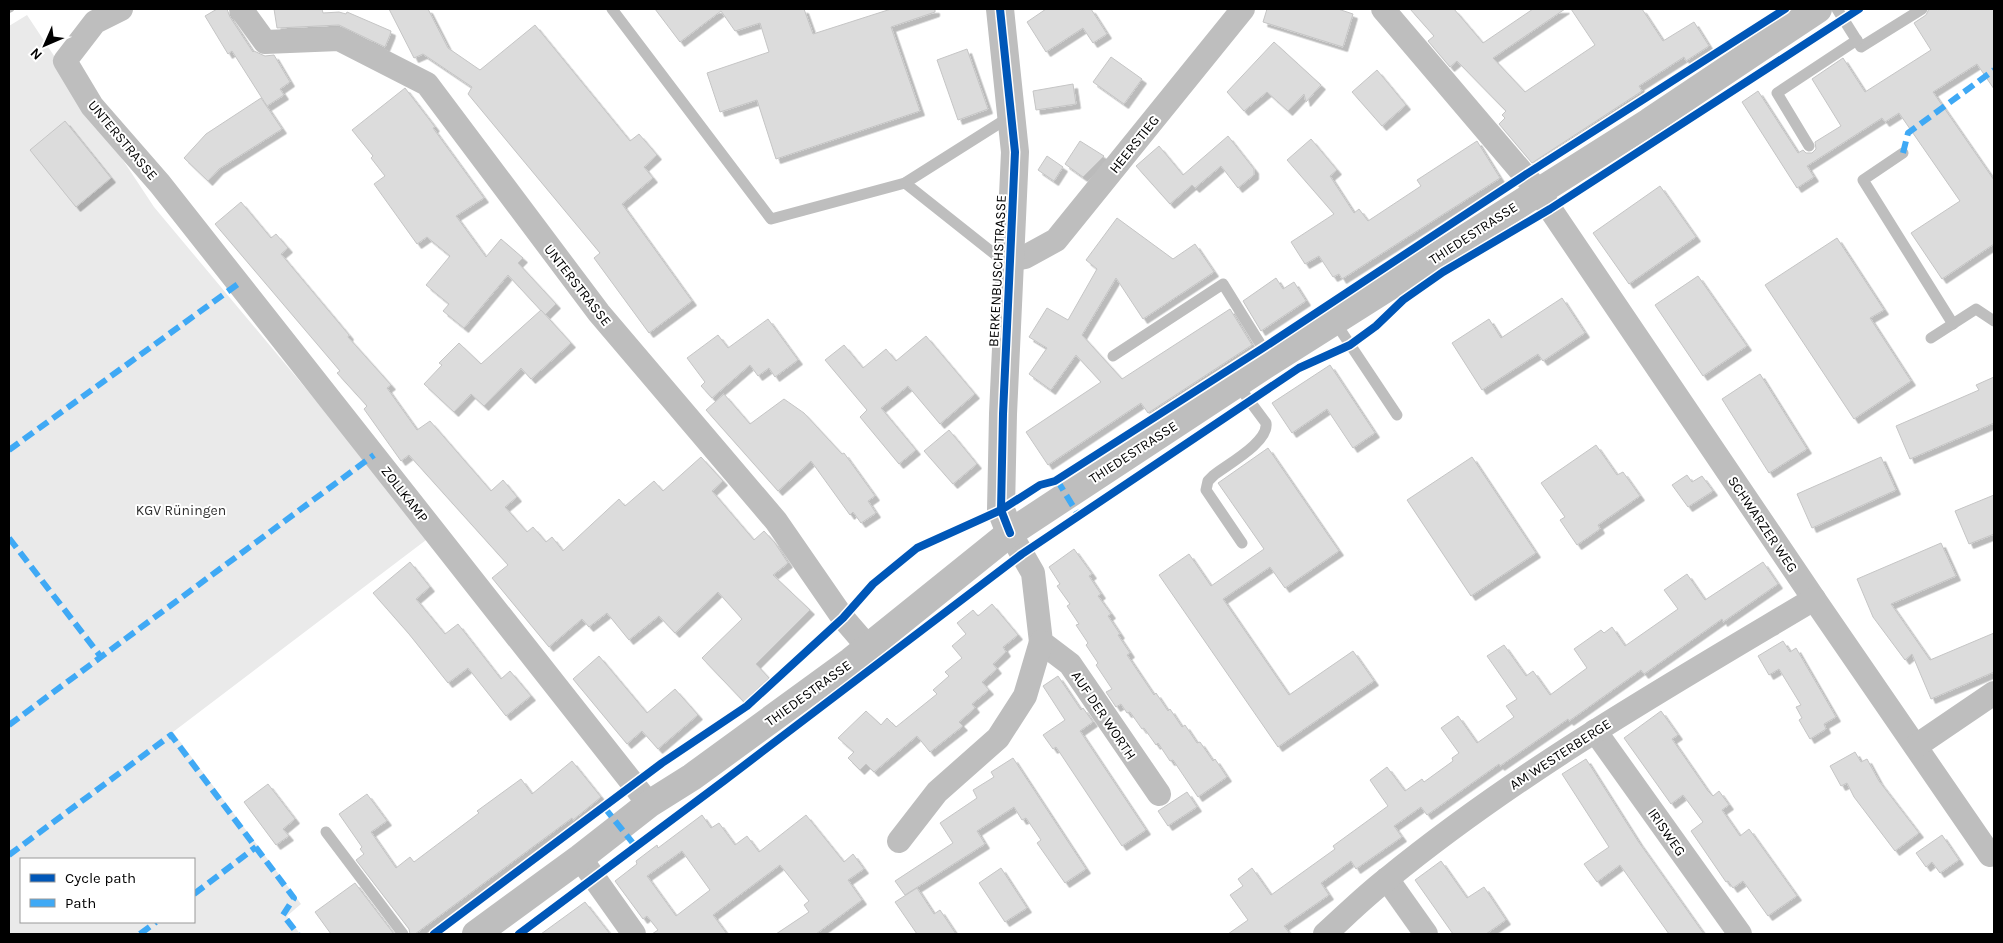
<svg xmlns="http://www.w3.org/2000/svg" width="2003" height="943" viewBox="0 0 2003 943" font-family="Karla,sans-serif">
<defs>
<filter id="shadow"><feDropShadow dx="4.5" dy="4.5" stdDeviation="0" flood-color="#0004"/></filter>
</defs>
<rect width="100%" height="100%" fill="#fff"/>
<!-- green -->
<path fill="#eaeaea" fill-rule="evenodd" d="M27,15L154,207L430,537L173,732L301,904L287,916L300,934H9V26ZM21,859H194V922H21Z"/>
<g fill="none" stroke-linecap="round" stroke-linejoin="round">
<!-- stream -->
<polyline stroke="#bcbcbc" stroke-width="6" points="9,10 11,9"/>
</g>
<!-- building -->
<g fill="#dcdcdc" stroke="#c5c5c5" fill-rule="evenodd" filter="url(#shadow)">
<polygon points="217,9 227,9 230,17 253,52 254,51 265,56 274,55 290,82 280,89 284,95 267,106 232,51 228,54 205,16"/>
<polygon points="274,9 322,9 323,13 339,12 346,14 347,12 391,31 390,35 385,47 339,25 277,28"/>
<polygon points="389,9 428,9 448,48 480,70 535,25 630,141 639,134 657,155 644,167 653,178 622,204 692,301 649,333 594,258 600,253 468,94 472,87 423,54 414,58"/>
<polygon points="655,9 804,9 813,34 891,9 935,9 935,12 891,27 920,111 776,159 757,100 720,112 707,73 769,52 760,23 735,31 721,11 680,42"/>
<polygon points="1046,9 1091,9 1107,34 1093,43 1083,28 1046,52 1027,22"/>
<polygon points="1267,9 1338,9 1353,14 1343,47 1263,22"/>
<polygon points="1410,9 1454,9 1483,43 1533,9 1565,9 1493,58 1525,92 1595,45 1571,9 1642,9 1663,41 1694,22 1709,46 1686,61 1684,57 1639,86 1642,91 1532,163 1499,124 1505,118 1502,115 1506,111 1457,61 1450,67 1428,41 1434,36"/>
<polygon points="1929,9 1994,9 1994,89 1977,64 1933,92 1994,180 1994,244 1942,279 1911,233 1960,201 1899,113 1885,122 1882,118 1807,166 1814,177 1797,188 1742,102 1758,91 1798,153 1803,150 1806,153 1812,153 1816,149 1815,142 1841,126 1812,79 1843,58 1865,92 1931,50 1914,23 1926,15"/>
<polygon points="1274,42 1321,85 1306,102 1304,94 1288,111 1267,92 1244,111 1227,92"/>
<polygon points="967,49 988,109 958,120 937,60"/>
<polygon points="1111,57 1142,79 1124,104 1093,82"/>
<polygon points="1377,70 1406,105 1382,126 1352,92"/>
<polygon points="1073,84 1076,104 1036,110 1033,91"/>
<polygon points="405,88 435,127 433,128 484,198 456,216 486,257 501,239 523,258 518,263 556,304 545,315 508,275 464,328 443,311 449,304 426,285 450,256 427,237 417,244 374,184 385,176 371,158 373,156 352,130"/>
<polygon points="261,98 282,129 219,169 208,181 184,158 206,134"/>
<polygon points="65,121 111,178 76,207 30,150"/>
<polygon points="1228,136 1254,169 1254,175 1238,188 1221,166 1195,188 1192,185 1170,204 1136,166 1159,146 1183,175"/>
<polygon points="1311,139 1337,170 1330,176 1354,213 1359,209 1368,221 1421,186 1417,180 1477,141 1500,178 1342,279 1339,274 1333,277 1319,256 1305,264 1291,242 1334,214 1287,160"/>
<polygon points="1080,141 1104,156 1083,177 1065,164"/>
<polygon points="1047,156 1063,167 1054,181 1038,170"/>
<polygon points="1660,186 1696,237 1629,284 1593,233"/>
<polygon points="241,202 271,238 276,234 288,248 281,254 349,335 348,337 391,385 387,388 417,430 430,421 491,491 503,480 517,497 505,507 527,532 533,527 546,542 552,537 563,551 619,499 625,506 654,481 663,491 701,457 723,481 712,491 754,540 764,531 775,543 788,563 773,575 810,610 756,664 769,678 744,702 702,658 742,619 718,592 675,633 659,616 629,640 607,613 589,627 582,619 549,647 492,578 508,565 409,455 401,461 364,409 367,406 337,373 340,371 215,224"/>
<polygon points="1117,218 1173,259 1195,244 1214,272 1143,319 1116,278 1082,335 1122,379 1230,309 1252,345 1148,413 1141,403 1048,465 1026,432 1101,382 1076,355 1051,390 1029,374 1047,348 1029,337 1047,308 1068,320 1097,269 1086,260"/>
<polygon points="1837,238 1884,310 1870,318 1911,381 1854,419 1765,285"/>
<polygon points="1698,276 1747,346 1703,376 1655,305"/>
<polygon points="1276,278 1283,289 1294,282 1306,301 1261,331 1243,301"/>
<polygon points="1562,298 1585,333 1543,361 1538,354 1482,390 1452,343 1489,319 1501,338"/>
<polygon points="541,310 571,343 531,379 521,368 484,406 471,394 454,412 424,384 442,365 439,363 459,343 481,364"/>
<polygon points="768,319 798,360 775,377 769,368 758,376 750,365 712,398 701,386 705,382 687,358 718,335 728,348"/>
<polygon points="926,336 975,394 940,424 908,386 881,408 916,450 899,464 860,417 867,410 825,360 844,345 863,368 886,349 896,361"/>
<polygon points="1330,365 1375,433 1353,448 1327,409 1292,433 1272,403"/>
<polygon points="1760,374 1807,449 1769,473 1722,399"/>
<polygon points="1994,377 1994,424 1994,423 1910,459 1896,426 1979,390 1976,385"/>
<polygon points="724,394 750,424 784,399 804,413 842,454 844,453 875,496 868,501 876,513 861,523 853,512 850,515 811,461 778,491 706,410"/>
<polygon points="949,430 977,464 953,484 924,451"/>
<polygon points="1596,445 1617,475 1623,472 1640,496 1598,525 1600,529 1577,545 1560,520 1565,517 1541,483"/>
<polygon points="1268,448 1339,551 1285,588 1270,567 1223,599 1289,695 1353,651 1374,681 1278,747 1159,575 1189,554 1211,586 1264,549 1218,483"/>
<polygon points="1472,457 1536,553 1471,596 1407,500"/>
<polygon points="1881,457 1896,490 1812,528 1797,494"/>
<polygon points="1687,475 1692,482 1702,476 1713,491 1688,507 1672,485"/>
<polygon points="1994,495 1994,534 1969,544 1955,511"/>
<polygon points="1941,543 1956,576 1891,604 1930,660 1994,633 1994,672 1931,699 1912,654 1905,660 1873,617 1857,579"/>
<polygon points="1074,549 1092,574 1089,576 1101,594 1098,596 1111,614 1108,616 1120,634 1118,635 1130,653 1127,655 1154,695 1156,693 1168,711 1170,709 1182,727 1185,725 1197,743 1200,742 1213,761 1215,759 1227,777 1198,797 1173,760 1170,761 1158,743 1156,745 1144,728 1142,729 1130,712 1127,713 1121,704 1116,707 1106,692 1112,689 1096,665 1098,663 1086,645 1088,643 1076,625 1079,624 1067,606 1070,604 1057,586 1060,584 1049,567"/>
<polygon points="410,562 430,587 416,599 445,634 458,624 501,679 510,671 531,696 506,716 468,668 448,683 409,634 373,593"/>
<polygon points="1763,562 1778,584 1723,622 1722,619 1644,674 1641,670 1569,721 1568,719 1500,766 1499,764 1427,815 1421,807 1394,826 1402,837 1356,869 1351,861 1321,883 1329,895 1284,926 1290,934 1228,934 1248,920 1230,895 1243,886 1238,879 1252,868 1271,895 1335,849 1333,846 1388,806 1370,780 1387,767 1405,791 1422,779 1424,782 1453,761 1452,758 1459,753 1441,728 1458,716 1477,743 1514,717 1506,706 1517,699 1487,656 1504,645 1526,676 1533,671 1550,695 1587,668 1574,649 1601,630 1604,633 1612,627 1625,646 1678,609 1664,590 1687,574 1705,600"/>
<polygon points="992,604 1018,635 1003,647 1006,652 993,664 997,669 982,682 989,690 972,704 975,708 959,722 963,726 930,752 917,736 874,772 866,764 860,770 848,758 854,752 838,738 866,711 881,725 887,718 896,727 937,694 933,690 949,676 945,672 962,658 952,646 966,634 957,623 973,610 978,616"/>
<polygon points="1783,641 1790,652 1796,648 1836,717 1824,724 1826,729 1810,739 1799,720 1802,718 1796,707 1801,705 1779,669 1769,675 1758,656"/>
<polygon points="599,656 647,713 675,689 698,715 658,749 642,731 627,744 573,679"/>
<polygon points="1058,676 1081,710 1083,708 1093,722 1080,731 1146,830 1122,846 1056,747 1053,749 1043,735 1065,720 1043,686"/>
<polygon points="1661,711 1678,735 1672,739 1708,791 1713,796 1719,791 1729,805 1722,810 1740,836 1749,829 1797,896 1768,916 1743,881 1733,888 1728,881 1726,882 1691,831 1703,822 1683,795 1671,804 1624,738"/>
<polygon points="1855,752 1861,762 1867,759 1879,781 1919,833 1895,851 1854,797 1847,783 1841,786 1830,766"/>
<polygon points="1013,758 1086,869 1065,883 1037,843 1041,840 1026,818 1022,820 1014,807 977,831 985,844 905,895 895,881 953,843 940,823 977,798 973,790 994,777 991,772"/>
<polygon points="1586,759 1638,841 1704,934 1669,934 1620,865 1597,882 1584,864 1609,847 1562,774"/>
<polygon points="572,761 601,797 573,820 572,818 415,934 410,934 409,929 356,860 364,854 360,849 362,847 339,814 367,794 387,821 371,832 396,868 410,857 414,862 479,813 477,811 521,779 532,794"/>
<polygon points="268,784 295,819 283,829 289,836 276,845 244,802"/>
<polygon points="1187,792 1197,807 1168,826 1158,811"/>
<path d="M702,815L711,828L719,823L735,845L747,836L759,852L806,815L844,862L853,854L864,869L848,880L862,900L816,934H776L809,912L804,905L809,901L780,865L713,915L727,934H652L658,930L647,916L643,919L615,881L637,864L636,861L657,845L658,848ZM682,851L710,890L676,916L647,876Z"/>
<polygon points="1942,835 1959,860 1940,873 1932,862 1926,867 1916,853"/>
<polygon points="1441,861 1467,898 1484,887 1506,920 1486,934 1453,934 1415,880"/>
<polygon points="1001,868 1027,908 1005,922 979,883"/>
<polygon points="355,883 394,934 331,934 315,912"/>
<polygon points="917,888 934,914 940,910 956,934 917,934 895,902"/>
<polygon points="585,902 610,934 541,934"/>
</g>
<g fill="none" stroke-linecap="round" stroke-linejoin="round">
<!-- service -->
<g stroke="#bebebe" stroke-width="11">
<polyline points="612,9 771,219 905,183 997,256 1009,260"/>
<polyline points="1837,9 1861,47 1922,9"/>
<polyline points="1809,146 1777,93 1857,40"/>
<polyline points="1903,153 1863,180 1953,324"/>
<polyline points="905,183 1011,116"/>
<polyline points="1335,322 1397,415"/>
<polyline points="1931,338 1976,309 1994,321"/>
<polyline points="1113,356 1223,284 1271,361"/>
<path d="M1237,384L1266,423C1269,442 1228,464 1214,475L1208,481L1206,490L1242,543"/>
<polyline points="326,832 403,934"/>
</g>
<!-- minor -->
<g stroke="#bebebe" stroke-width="24">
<polyline points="121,9 95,22 65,61 92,106 160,184 649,804"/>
<polyline points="241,9 265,42 339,39 427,84 599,313 776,521 843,618 868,647"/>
<polyline points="1383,9 1538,191 1814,599 1990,855"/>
<polyline points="1010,260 1025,257 1056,240 1243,9"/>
<polyline points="1010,533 1033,573 1041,642 1070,664 1159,794"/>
<polyline points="1595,731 1740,934"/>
<polyline points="1916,746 1994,693"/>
<polyline points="899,841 937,792 998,738 1025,696 1041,642"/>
<polyline points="580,858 634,934"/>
<polyline points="1387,879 1426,934"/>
<path d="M1325,934C1345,916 1365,896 1387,879C1519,771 1668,686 1814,599"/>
</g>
<!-- tertiary -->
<g stroke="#bebebe" stroke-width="28">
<polyline points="1000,9 1015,152 1003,414 1001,510 1010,533"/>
<polyline points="476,934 580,858 649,804 692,777 851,661 1010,533 1262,367 1649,122 1818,9"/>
</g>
<!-- quiet -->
<g stroke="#3fa9f5" stroke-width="6" stroke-dasharray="12 6" stroke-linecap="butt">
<polyline points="1903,153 1908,133 1994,70"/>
<polyline points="9,450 238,284"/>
<polyline points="1057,480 1079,516"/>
<polyline points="9,538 101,657"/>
<polyline points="9,725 374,455"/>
<polyline points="604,807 636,847"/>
<polyline points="9,855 171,735 294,898 283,915 298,934"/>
<polyline points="194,894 256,847"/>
<polyline points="140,934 156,922"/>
</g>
<defs>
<g id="cycleway">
<polyline points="1000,9 1015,152 1003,414 1001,510 1010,533"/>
<polyline points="434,934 662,763 747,706 843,618 873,584 917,548 1001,510 1040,485 1055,481 1263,348 1525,175 1785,9"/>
<polyline points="519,934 725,780 1022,554 1299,368 1350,345 1376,326 1403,300 1443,272 1550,209 1859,9"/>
</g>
</defs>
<!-- cycleway casing -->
<use href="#cycleway" stroke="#fff" stroke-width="11"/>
<!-- cycleway -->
<use href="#cycleway" stroke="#0057b8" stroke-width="8"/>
</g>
<g text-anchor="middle" stroke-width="4" stroke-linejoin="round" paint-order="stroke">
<!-- street labels -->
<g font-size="14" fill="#000" stroke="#fff">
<text transform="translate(123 140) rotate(50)" y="5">UNTERSTRASSE</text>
<text transform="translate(1134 144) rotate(-51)" y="5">HEERSTIEG</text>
<text transform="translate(1473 233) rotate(-33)" y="5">THIEDESTRASSE</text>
<text transform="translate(997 271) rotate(-87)" y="5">BERKENBUSCHSTRASSE</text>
<text transform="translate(578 285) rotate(52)" y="5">UNTERSTRASSE</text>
<text transform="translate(1133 452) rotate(-33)" y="5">THIEDESTRASSE</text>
<text transform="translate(405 494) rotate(52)" y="5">ZOLLKAMP</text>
<text transform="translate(1763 524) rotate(56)" y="5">SCHWARZER WEG</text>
<text transform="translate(808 693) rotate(-36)" y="5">THIEDESTRASSE</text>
<text transform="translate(1104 715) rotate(56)" y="5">AUF DER WORTH</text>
<text transform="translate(1560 754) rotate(-33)" y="5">AM WESTERBERGE</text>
<text transform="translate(1667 832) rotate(55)" y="5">IRISWEG</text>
</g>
<!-- park labels -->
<g font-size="14" fill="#2f2f2f" stroke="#fff">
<text x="181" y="515">KGV Rüningen</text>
</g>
</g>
<!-- border -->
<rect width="2003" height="943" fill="none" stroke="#000000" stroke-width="20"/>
<!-- legend -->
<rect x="20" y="858" width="175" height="65" fill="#ffffff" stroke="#999999"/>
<rect x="30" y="874" width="25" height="8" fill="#0057b8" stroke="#999999"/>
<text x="65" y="883" font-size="15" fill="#000000">Cycle path</text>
<rect x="30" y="899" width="25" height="8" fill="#3fa9f5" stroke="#999999"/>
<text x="65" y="908" font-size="15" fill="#000000">Path</text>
<!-- north arrow -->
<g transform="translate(45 45) rotate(225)" stroke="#ffffff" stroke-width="4" paint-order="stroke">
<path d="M0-4L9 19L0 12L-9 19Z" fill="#000000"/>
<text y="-8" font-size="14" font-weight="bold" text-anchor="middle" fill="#000000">N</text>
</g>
</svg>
